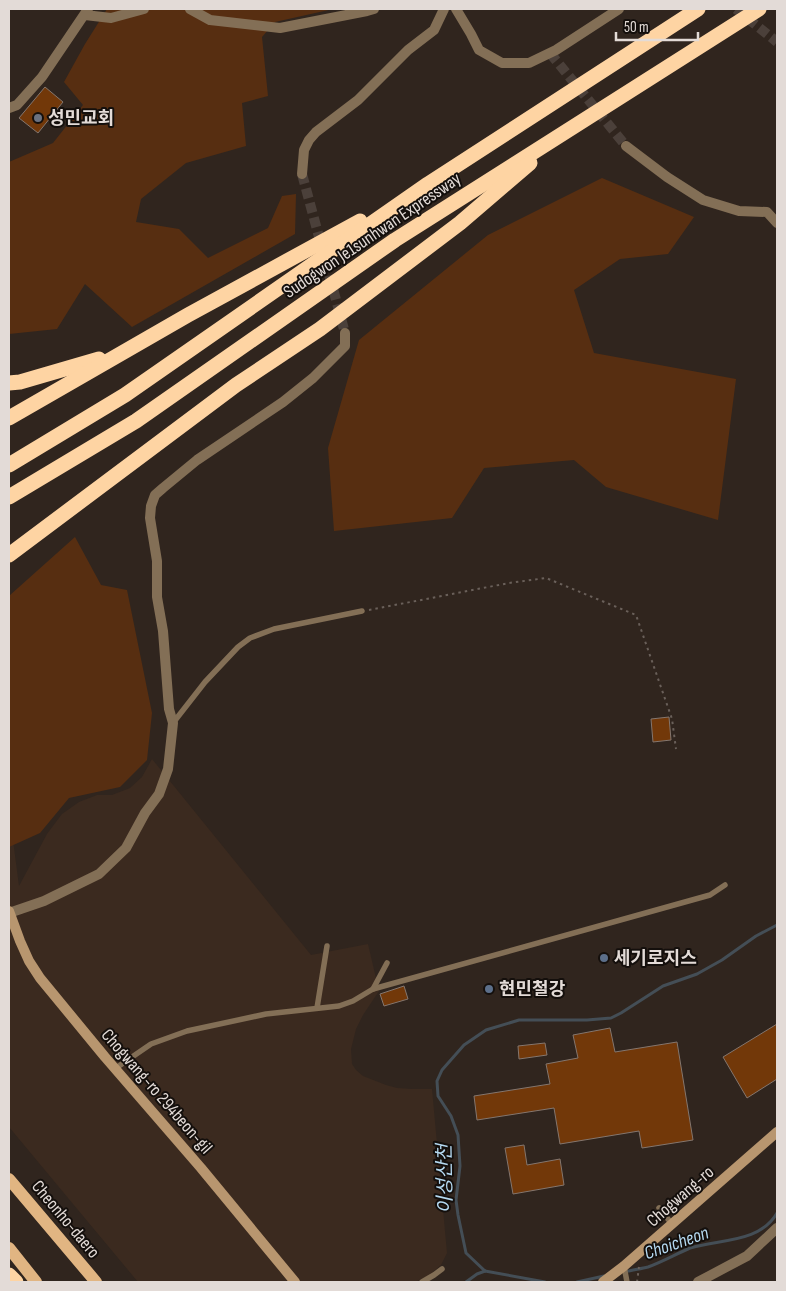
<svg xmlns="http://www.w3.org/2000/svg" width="786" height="1291" viewBox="0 0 786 1291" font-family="'Sofia Sans Condensed','Noto Sans KR',sans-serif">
<rect width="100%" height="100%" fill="#30251e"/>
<!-- built -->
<polygon fill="#3b2a1f" points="152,759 311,955 368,944 379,991 363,1015 356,1029 351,1049 352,1064 356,1070 363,1076 386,1085 397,1088 412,1089 432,1089 447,1253 441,1265 427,1277 415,1282 138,1282 9,1127 9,824 13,840 19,886 47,834 62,814 79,802 97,795 112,795 130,788 142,777"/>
<!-- green -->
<g fill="#572e11">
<polygon points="107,9 333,9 275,22 262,37 268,96 242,103 246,146 186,163 141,199 136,222 179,229 208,258 268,228 282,196 296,194 295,234 132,327 85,284 57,329 9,334 9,162 53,143 83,105 64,82 85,44"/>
<polygon points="602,178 694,217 668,254 620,259 574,290 594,353 736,379 718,520 606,487 574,460 484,468 452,518 334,531 328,448 359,340 488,235"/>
<polygon points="75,537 101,585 127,590 152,713 147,760 120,787 69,798 40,833 9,847 9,596"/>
</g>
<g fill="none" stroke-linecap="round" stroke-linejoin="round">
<!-- stream -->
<g stroke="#444e56" stroke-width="3">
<polyline points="485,1271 466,1253 458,1215 456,1200 460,1166 458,1135 451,1116 438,1096 437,1081 442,1070 464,1045 486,1030 519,1020 587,1020 611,1018 621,1013 663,986 697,974 722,960 756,936 777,925"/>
<polyline points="485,1271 545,1282"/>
<path d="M625,1272C632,1270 640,1269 648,1267C662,1262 676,1254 690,1248C719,1239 760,1243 777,1213"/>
<polyline points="466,1282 477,1274 485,1271"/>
<polyline points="577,1282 604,1276"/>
</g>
</g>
<!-- building -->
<g fill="#723809" stroke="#84766e">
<polygon points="45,87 63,102 38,133 19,118"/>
<polygon points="669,717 671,740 653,742 651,719"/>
<polygon points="404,986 408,999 384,1006 380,994"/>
<polygon points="777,1024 777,1079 747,1098 723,1057"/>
<polygon points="610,1028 615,1052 677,1042 693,1140 642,1148 639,1131 560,1144 554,1108 477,1120 474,1096 550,1084 546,1064 578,1058 573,1035"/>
<polygon points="545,1043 547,1055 519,1059 518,1046"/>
<polygon points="524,1145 527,1165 560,1159 564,1185 513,1194 505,1148"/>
</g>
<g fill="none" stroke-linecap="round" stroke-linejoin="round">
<!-- street-tunnel -->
<g stroke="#4b403a" stroke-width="10" stroke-dasharray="10 5" stroke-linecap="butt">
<polyline points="736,9 777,42"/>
<polyline points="550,53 626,146"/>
<polyline points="302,174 345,333"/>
</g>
<!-- path -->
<g stroke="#6a605a" stroke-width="2" stroke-dasharray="2.5 4" stroke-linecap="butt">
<polyline points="369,610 509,583 546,578 636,615 672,719 676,749"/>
<polyline points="637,1282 639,1267"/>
</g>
<!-- lane -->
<g stroke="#836f56" stroke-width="5.5">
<polyline points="173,723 205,682 238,647 250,638 274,629 362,611"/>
<polyline points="373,989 387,963"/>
<polyline points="317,1008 327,946"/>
<polyline points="116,1068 151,1044 187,1031 266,1014 339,1006 353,1001 373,989 710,895 725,885"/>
<polyline points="659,1208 672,1224"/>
<polyline points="624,1266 627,1282"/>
<polyline points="422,1282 434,1275 442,1269"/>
</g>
<!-- street -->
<g stroke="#836f56" stroke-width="10">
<polyline points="190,9 210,20 280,28 367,11 374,9"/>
<polyline points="456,9 471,34 479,50 502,63 529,63 556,50 619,9"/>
<polyline points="85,15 111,18 144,9"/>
<polyline points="9,108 17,105 42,77 88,9"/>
<polyline points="626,146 667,177 703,200 739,211 767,212 777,223"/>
<polyline points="302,174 304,150 309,140 316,132 358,100 408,50 434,30 444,9"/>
<polyline points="9,913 44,901 99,874 126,848 145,813 159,794 168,769 173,723 169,709 163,631 157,597 157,561 150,518 151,506 155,495 163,488 197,460 283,402 313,378 345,346 345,333"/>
<polyline points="698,1282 747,1256 777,1228"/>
</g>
<!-- secondary -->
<g stroke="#b8966f" stroke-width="10">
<polyline points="9,911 20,941 29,961 40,978 105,1057 201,1168 295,1282"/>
<polyline points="603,1282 624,1266 777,1132"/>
</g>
<!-- primary -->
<g stroke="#e1b582" stroke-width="12">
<polyline points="9,1179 96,1282"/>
<polyline points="9,1248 36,1282"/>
</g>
<!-- highway -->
<g stroke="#fed4a3" stroke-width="15">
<polyline points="9,383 20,382 99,359"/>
<polyline points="9,418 188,315 360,221"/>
<polyline points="9,465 125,395 428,184 698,9"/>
<polyline points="9,497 136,421 395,240 759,9"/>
<polyline points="9,555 236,385 320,329 460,223 530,163"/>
<polyline points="9,1275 16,1282"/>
</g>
</g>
<!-- markers -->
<circle fill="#6b7280" stroke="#140f0c" stroke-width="2" cx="38" cy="118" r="5"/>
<g fill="#5c6f8a" stroke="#140f0c" stroke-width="2">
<circle cx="604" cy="958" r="5"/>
<circle cx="489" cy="989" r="5"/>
</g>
<g text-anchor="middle" stroke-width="4" stroke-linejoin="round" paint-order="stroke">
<!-- poi labels -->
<g font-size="18" font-weight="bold" fill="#e3dbd7" stroke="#140f0c" text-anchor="start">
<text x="48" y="124">성민교회</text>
<text x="614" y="964">세기로지스</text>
<text x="499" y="995">현민철강</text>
</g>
<!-- street labels -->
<g font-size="18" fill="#e3dbd7" stroke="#140f0c">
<text transform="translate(372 235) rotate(-34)" y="6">Sudogwon Je1sunhwan Expressway</text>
<text transform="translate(157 1091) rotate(49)" y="6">Chogwang-ro 294beon-gil</text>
<text transform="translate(680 1196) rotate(-41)" y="6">Chogwang-ro</text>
<text transform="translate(66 1219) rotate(50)" y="6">Cheonho-daero</text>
</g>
<!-- water labels -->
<g font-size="19" font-style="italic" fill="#b5d9f1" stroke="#140f0c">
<text transform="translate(444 1179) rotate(-91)" y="7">이성산천</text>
<text transform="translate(676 1242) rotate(-19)" y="7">Choicheon</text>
</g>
</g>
<!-- border -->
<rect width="786" height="1291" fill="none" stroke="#e3dbd7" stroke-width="20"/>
<!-- scale -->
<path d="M616 32v8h82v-8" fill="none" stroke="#e3dbd7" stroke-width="2.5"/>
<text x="624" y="32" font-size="15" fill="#e3dbd7" stroke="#140f0c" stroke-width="4" paint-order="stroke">50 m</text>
</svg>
